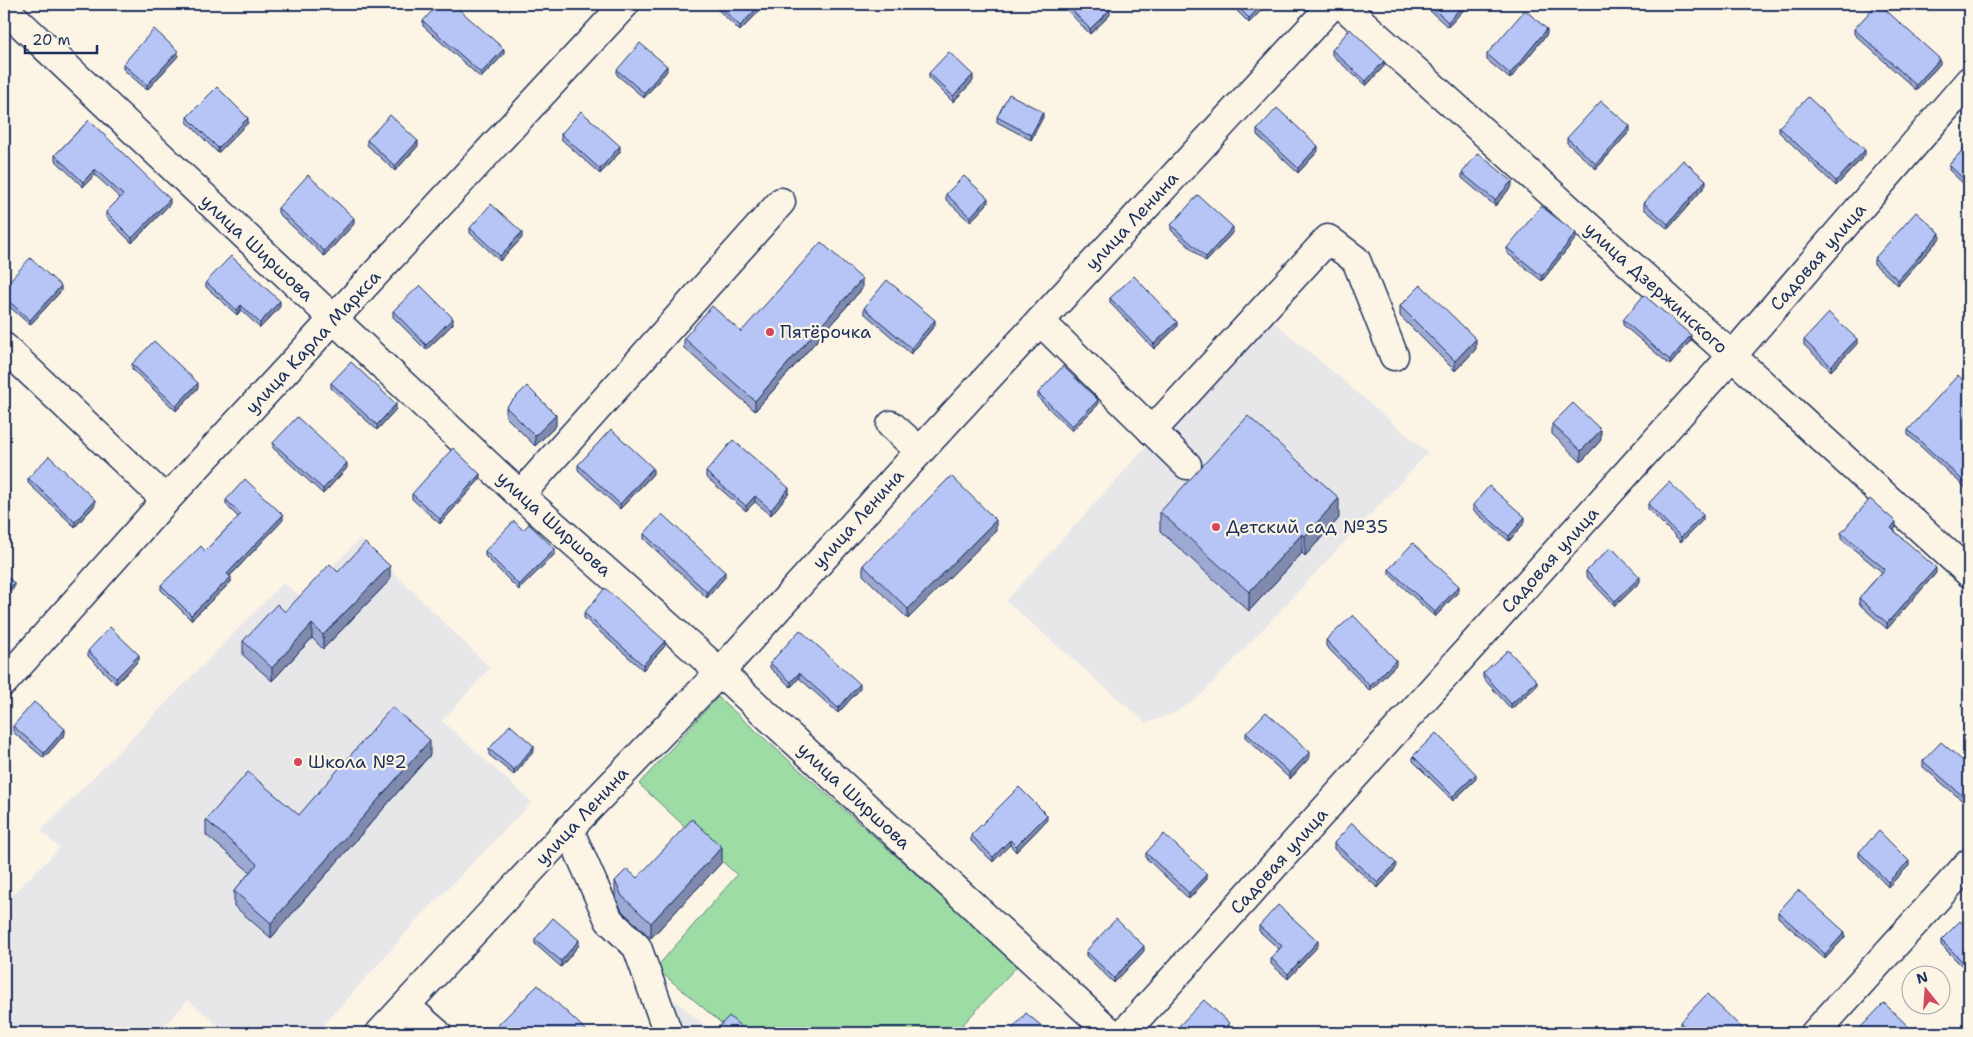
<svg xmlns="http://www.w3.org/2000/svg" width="1973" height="1037" viewBox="0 0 1973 1037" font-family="'Shantell Sans',sans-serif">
<rect width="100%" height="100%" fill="#fcf5e5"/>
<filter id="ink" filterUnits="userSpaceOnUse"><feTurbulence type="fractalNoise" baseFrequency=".02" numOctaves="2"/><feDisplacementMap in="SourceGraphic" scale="10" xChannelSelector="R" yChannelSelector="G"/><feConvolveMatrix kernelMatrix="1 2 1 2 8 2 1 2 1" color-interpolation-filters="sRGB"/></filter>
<g filter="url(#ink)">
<!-- built -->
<g fill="#e7e7ea">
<polygon points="1266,315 1428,453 1201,695 1175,713 1146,723 1006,601"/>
<polygon points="360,539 490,668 442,721 532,802 422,915 317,1033 227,1033 188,1000 158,1033 4,1033 4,903 60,848 41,831 283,583 302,597"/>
<polygon points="674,1000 714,1033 645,1033"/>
</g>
<!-- green -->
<polygon fill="#9edca5" stroke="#5c8682" points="718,697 1018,965 955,1033 733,1033 656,968 737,875 639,784"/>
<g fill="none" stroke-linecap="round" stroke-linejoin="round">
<defs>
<g id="minor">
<polyline points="1344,4 1348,10 1732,356 1969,573"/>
<polyline points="4,8 520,495 720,672 1111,1033"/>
<polyline points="1040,321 1187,465"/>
<polyline points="4,347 166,500"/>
<polyline points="891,425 920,451"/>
<polyline points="1152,431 1328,239 1356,260 1394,356"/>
<polyline points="520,495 781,202"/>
<polyline points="4,682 166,500 625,4"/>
<polyline points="569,829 609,920 637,947 668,1033"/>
<polyline points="406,1006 437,1033"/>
<polyline points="380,1033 569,829 720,672 920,451 1333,4"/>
<polyline points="1124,1033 1732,356 1969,81"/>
<polyline points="1815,1033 1969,863"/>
</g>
</defs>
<!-- minor casing -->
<use href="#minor" stroke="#1b2f5e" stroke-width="31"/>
<!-- minor -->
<use href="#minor" stroke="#fcf5e5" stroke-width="28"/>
</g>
<!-- wall -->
<g fill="#9da9d3" stroke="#1b2f5e">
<polygon points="712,4 766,4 740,31"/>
<polygon points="1061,4 1104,4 1110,15 1090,34"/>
<polygon points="1230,4 1268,4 1249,23"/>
<polygon points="1422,4 1469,4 1448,27"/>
<polygon points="423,21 504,54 481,78 423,26"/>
<polygon points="1854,29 1940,64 1916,90 1854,34"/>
<polygon points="1547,34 1510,79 1487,60 1487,54"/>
<polygon points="1332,50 1384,66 1366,86 1332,55"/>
<polygon points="178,56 147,90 123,69 123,64"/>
<polygon points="617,70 667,71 644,98 617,75"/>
<polygon points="929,73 973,81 953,102 929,78"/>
<polygon points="187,117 248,123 218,153 187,122"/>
<polygon points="997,117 1043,117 1031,140 997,122"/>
<polygon points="89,120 170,204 132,243 106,217 106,212 120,198 95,175 83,187 55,160 55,155"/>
<polygon points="1779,127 1865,155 1836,186 1779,132"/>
<polygon points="1257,130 1318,151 1298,173 1257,135"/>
<polygon points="1630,131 1596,169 1567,143 1567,138"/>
<polygon points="561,134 620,152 600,174 561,139"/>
<polygon points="367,140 418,146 395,171 367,145"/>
<polygon points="1969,143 1969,189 1949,170 1949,165"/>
<polygon points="1462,173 1512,186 1495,206 1462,178"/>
<polygon points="1706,185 1668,229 1644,209 1644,203"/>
<polygon points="946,194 988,203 970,222 946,200"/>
<polygon points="278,208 354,224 324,256 278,213"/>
<polygon points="1171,225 1233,232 1206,262 1171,230"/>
<polygon points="470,228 522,238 500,261 470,233"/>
<polygon points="1576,238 1542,281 1507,253 1507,248"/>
<polygon points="1940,238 1898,285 1874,264 1874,259"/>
<polygon points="206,282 280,307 260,328 241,310 237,315 206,287"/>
<polygon points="4,287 61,291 30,325 4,302"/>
<polygon points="862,289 755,411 684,348 684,338 741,332"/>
<polygon points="1110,298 1177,327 1154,349 1110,303"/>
<polygon points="1400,306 1476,349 1455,371 1400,316"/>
<polygon points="864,308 935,325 911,354 864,313"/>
<polygon points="393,311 453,324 426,350 393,317"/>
<polygon points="1623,320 1691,340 1670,365 1623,325"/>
<polygon points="1804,340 1857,344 1831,371 1804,345"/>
<polygon points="132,364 198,388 176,411 132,369"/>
<polygon points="331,383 396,409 377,430 331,388"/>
<polygon points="1969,386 1969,491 1908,435 1908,430"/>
<polygon points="1038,393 1098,405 1072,431 1038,398"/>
<polygon points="506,407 556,426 535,446 506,417"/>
<polygon points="1552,424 1601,440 1581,462 1552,434"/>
<polygon points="273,443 347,468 323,494 273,448"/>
<polygon points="578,465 653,474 620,509 578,470"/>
<polygon points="706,472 789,493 771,515 755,502 746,511 706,477"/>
<polygon points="28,478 95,505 75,527 28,483"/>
<polygon points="480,479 440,524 412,499 412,494"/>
<polygon points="226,500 283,520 230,576 231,582 191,620 161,590 161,585 205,551 238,517 226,505"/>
<polygon points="1648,504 1703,520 1681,542 1648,509"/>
<polygon points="1473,505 1525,522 1509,541 1473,510"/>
<polygon points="1160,512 1339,518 1305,556 1302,553 1249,611 1160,531"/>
<polygon points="1896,527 1894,530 1936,573 1887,629 1859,604 1859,598 1882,572 1841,539 1841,533"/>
<polygon points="523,530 555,554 519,590 485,556 485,551"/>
<polygon points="996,531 908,619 863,575 863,565"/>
<polygon points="644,534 725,577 707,598 644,539"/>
<polygon points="1389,569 1459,591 1435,617 1389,574"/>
<polygon points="1586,571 1640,582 1615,606 1586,576"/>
<polygon points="338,572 390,580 323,649 312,638 272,681 243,655 243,641 285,612"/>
<polygon points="584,613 665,646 643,670 584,618"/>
<polygon points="1326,640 1396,665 1370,691 1326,646"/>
<polygon points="88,651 139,660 116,684 88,656"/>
<polygon points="770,663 860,689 838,713 799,678 791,687 770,668"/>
<polygon points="1483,673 1537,686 1511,709 1483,678"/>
<polygon points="13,726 65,734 44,758 13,732"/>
<polygon points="1246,733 1310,757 1290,779 1246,738"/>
<polygon points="489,749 534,751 514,775 489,755"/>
<polygon points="430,755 271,938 234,906 234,891 250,872 206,835 206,820 299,815"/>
<polygon points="1413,756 1476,779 1453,801 1413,761"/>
<polygon points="1923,761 1969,766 1969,798 1965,803 1923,767"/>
<polygon points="1047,820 1016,852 1010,845 993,862 971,841 971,835"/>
<polygon points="1334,843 1396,868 1378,888 1334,849"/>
<polygon points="1859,852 1909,866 1888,887 1859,857"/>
<polygon points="1146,853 1207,879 1189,899 1146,858"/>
<polygon points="722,862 651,938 622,911 615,896 615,881 637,878"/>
<polygon points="1778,912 1845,937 1825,959 1778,917"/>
<polygon points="1259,926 1318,946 1288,979 1271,964 1271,958 1279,949 1259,931"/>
<polygon points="1969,930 1969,973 1941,945 1941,940"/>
<polygon points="535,939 579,945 561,967 535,944"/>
<polygon points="1086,951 1144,951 1114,983 1086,956"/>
<polygon points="1680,1022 1747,1033 1686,1033 1680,1027"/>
<polygon points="1861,1027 1915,1033 1863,1033 1861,1032"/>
<polygon points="1177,1028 1229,1028 1225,1033 1178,1033"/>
</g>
<!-- shaded-wall -->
<g fill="#7f8aac" stroke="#1b2f5e">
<polygon points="761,4 766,4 740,31 740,26"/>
<polygon points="1263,4 1268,4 1249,23 1249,18"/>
<polygon points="1464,4 1469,4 1448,27 1448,22"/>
<polygon points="1110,10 1110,15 1090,34 1090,29"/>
<polygon points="1547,29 1547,34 1510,79 1510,74"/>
<polygon points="504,49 504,54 481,78 481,73"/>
<polygon points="178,51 178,56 147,90 147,85"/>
<polygon points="1940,59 1940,64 1916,90 1916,85"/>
<polygon points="1384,61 1384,66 1366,86 1366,81"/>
<polygon points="667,66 667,71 644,98 644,93"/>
<polygon points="973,75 973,81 953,102 953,96"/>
<polygon points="1043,112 1043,117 1031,140 1031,135"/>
<polygon points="248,118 248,123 218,153 218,148"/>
<polygon points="1630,126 1630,131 1596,169 1596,164"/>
<polygon points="418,141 418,146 395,171 395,166"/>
<polygon points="620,146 620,152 600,174 600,169"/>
<polygon points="1318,146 1318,151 1298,173 1298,168"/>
<polygon points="1865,150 1865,155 1836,186 1836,181"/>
<polygon points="95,169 95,175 83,187 83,182"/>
<polygon points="1706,180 1706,185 1668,229 1668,224"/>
<polygon points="1512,181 1512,186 1495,206 1495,200"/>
<polygon points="988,198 988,203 970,222 970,217"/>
<polygon points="170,199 170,204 132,243 132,238"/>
<polygon points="354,218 354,224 324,256 324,251"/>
<polygon points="1233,227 1233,232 1206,262 1206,257"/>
<polygon points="522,232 522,238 500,261 500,256"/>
<polygon points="1576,233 1576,238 1542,281 1542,276"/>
<polygon points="1940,233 1940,238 1898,285 1898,280"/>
<polygon points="862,279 862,289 755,411 755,401"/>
<polygon points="61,286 61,291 30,325 30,320"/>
<polygon points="280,301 280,307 260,328 260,323"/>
<polygon points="241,305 241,310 237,315 237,310"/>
<polygon points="453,318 453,324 426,350 426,345"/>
<polygon points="935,320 935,325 911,354 911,348"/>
<polygon points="1177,322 1177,327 1154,349 1154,344"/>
<polygon points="1691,335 1691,340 1670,365 1670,360"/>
<polygon points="1476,339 1476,349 1455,371 1455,361"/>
<polygon points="1857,339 1857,344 1831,371 1831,366"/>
<polygon points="8,374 8,379 4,384 4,379"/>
<polygon points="198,383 198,388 176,411 176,406"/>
<polygon points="1098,400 1098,405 1072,431 1072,426"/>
<polygon points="396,404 396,409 377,430 377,425"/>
<polygon points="556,415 556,426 535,446 535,436"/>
<polygon points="1601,430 1601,440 1581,462 1581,451"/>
<polygon points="347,463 347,468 323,494 323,489"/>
<polygon points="653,468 653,474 620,509 620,504"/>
<polygon points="480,474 480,479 440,524 440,519"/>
<polygon points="789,488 789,493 771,515 771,510"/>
<polygon points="755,496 755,502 746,511 746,506"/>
<polygon points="1339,498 1339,518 1305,556 1305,536"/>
<polygon points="95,500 95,505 75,527 75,522"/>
<polygon points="283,515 283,520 227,579 227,574"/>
<polygon points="1703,515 1703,520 1681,542 1681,537"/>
<polygon points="1525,517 1525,522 1509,541 1509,536"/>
<polygon points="996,520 996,531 908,619 908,609"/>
<polygon points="1896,522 1896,527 1891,533 1891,528"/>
<polygon points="1302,534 1302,553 1249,611 1249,592"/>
<polygon points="555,549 555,554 519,590 519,585"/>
<polygon points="390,566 390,580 323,649 323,635"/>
<polygon points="1936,568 1936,573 1887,629 1887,623"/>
<polygon points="725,572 725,577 707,598 707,592"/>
<polygon points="231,577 231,582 191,620 191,615"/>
<polygon points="1640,577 1640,582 1615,606 1615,601"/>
<polygon points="14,583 14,588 4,599 4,594"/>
<polygon points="1459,586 1459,591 1435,617 1435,612"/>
<polygon points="312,624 312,638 272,681 272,668"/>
<polygon points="665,641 665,646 643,670 643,665"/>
<polygon points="139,655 139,660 116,684 116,678"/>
<polygon points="1396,660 1396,665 1370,691 1370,686"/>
<polygon points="799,673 799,678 791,687 791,682"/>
<polygon points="1537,681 1537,686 1511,709 1511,704"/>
<polygon points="860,684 860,689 838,713 838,708"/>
<polygon points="65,729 65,734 44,758 44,753"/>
<polygon points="430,740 430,755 271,938 271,923"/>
<polygon points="534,746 534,751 514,775 514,770"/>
<polygon points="1310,752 1310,757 1290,779 1290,773"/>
<polygon points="1476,774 1476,779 1453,801 1453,796"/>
<polygon points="1969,793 1969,798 1965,803 1965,798"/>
<polygon points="1047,815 1047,820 1016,852 1016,846"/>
<polygon points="1010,840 1010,845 993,862 993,857"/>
<polygon points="722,847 722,862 651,938 651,923"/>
<polygon points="1909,861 1909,866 1888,887 1888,882"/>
<polygon points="1396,863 1396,868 1378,888 1378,883"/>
<polygon points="1207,874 1207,879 1189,899 1189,893"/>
<polygon points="1845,932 1845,937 1825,959 1825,954"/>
<polygon points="579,940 579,945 561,967 561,961"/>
<polygon points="1318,941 1318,946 1288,979 1288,974"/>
<polygon points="1144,946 1144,951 1114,983 1114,978"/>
<polygon points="1229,1023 1229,1028 1225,1033 1220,1033"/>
</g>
<!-- building -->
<g fill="#b6c5f5" stroke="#1b2f5e">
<polygon points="438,4 453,4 504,49 481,73 423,21"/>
<polygon points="717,4 761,4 740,26"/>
<polygon points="1066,4 1104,4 1110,10 1090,29"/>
<polygon points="1235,4 1263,4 1249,18"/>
<polygon points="1428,4 1464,4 1448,22"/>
<polygon points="1877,4 1879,4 1940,59 1916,85 1854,29"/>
<polygon points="1525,10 1547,29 1510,74 1487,54"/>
<polygon points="154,29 178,51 147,85 123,64"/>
<polygon points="1350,29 1384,61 1366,81 1332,50"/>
<polygon points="640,43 667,66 644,93 617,70"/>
<polygon points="949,52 973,75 953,96 929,73"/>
<polygon points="217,87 248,118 218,148 187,117"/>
<polygon points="1009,94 1043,112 1031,135 997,117"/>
<polygon points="1808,97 1865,150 1836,181 1779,127"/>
<polygon points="1601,101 1630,126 1596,164 1567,138"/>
<polygon points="1277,108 1318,146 1298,168 1257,130"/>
<polygon points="581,111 620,146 600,169 561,134"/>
<polygon points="390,115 418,141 395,166 367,140"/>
<polygon points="89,120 170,199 132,238 106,212 123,195 95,169 83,182 55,155"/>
<polygon points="1969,143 1969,184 1949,165"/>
<polygon points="1478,153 1512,181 1495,200 1462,173"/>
<polygon points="1683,160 1706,180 1668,224 1644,203"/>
<polygon points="308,175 354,218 324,251 278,208"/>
<polygon points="964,176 988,198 970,217 946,194"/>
<polygon points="1198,195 1233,227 1206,257 1171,225"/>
<polygon points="491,204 522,232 500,256 470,228"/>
<polygon points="1541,206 1576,233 1542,276 1507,248"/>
<polygon points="1916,212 1940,233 1898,280 1874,259"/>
<polygon points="821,242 862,279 755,401 684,338 712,306 741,332"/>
<polygon points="231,256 280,301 260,323 241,305 237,310 206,282"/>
<polygon points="30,258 61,286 30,320 4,297 4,287"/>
<polygon points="1134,276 1177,322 1154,344 1110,298"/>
<polygon points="887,280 935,320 911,348 864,308"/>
<polygon points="420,285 453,318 426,345 393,311"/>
<polygon points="1421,285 1476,339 1455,361 1400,306"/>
<polygon points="1644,295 1691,335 1670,360 1623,320"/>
<polygon points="1829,313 1857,339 1831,366 1804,340"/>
<polygon points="154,341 198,383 176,406 132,364"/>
<polygon points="351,362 396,404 377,425 331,383"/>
<polygon points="1063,366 1098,400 1072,426 1038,393"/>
<polygon points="4,369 8,374 4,379"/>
<polygon points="1958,375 1969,386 1969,420 1966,423 1969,426 1969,486 1908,430"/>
<polygon points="527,386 556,415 535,436 506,407"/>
<polygon points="1573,403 1601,430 1581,451 1552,424"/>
<polygon points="1248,416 1339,498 1305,536 1302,534 1249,592 1160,512"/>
<polygon points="297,417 347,463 323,489 273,443"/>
<polygon points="611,429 653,468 620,504 578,465"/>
<polygon points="733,440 789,488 771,510 755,496 746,506 706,472"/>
<polygon points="453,448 480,474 440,519 412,494"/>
<polygon points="49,456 95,500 75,522 28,478"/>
<polygon points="951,476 996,520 908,609 863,565"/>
<polygon points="245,479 283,515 227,574 231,577 191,615 161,585 201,546 205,551 241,514 226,500"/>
<polygon points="1669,482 1703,515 1681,537 1648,504"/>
<polygon points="1489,486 1525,517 1509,536 1473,505"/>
<polygon points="1870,499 1896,522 1891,528 1936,568 1887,623 1859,598 1885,569 1841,533"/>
<polygon points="662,514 725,572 707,592 644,534"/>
<polygon points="514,521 523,530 529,524 555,549 519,585 485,551"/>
<polygon points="365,543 390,566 323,635 312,624 272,668 243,641 277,604 285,612 330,564 338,572"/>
<polygon points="1413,543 1459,586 1435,612 1389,569"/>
<polygon points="1611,547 1640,577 1615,601 1586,571"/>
<polygon points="4,573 14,583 4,594"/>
<polygon points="605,588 665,641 643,665 584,613"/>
<polygon points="1353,615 1396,660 1370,686 1326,640"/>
<polygon points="110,627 139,655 116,678 88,651"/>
<polygon points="800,630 860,684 838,708 799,673 791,682 770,663"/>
<polygon points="1508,650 1537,681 1511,704 1483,673"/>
<polygon points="34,702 65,729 44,753 13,726"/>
<polygon points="392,707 430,740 271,923 234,891 257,864 206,820 248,772 299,815"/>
<polygon points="1266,712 1310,752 1290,773 1246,733"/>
<polygon points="510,725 534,746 514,770 489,749"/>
<polygon points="1436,733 1476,774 1453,796 1413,756"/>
<polygon points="1941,742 1969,766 1969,793 1965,798 1923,761"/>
<polygon points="1019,787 1047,815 1016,846 1010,840 993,857 971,835"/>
<polygon points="692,819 722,847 651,923 622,896 615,881 627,869 637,878"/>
<polygon points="1352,823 1396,863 1378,883 1334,843"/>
<polygon points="1879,831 1909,861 1888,882 1859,852"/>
<polygon points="1164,834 1207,874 1189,893 1146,853"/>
<polygon points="1798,890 1845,932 1825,954 1778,912"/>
<polygon points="1278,905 1318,941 1288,974 1271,958 1282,946 1259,926"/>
<polygon points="553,918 579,940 561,961 535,939"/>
<polygon points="1116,919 1144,946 1114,978 1086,951"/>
<polygon points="1960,921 1969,930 1969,968 1941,940"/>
<polygon points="538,985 589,1033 490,1033"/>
<polygon points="1707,994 1747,1033 1691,1033 1680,1022"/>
<polygon points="1204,1000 1229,1023 1220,1033 1183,1033 1177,1028"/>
<polygon points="1884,1003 1915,1033 1868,1033 1861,1027"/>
<polygon points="1026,1013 1050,1033 1009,1033"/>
<polygon points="729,1016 748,1033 713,1033"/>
</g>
</g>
<!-- markers -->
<g fill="#d1495b" stroke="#fcf5e5" stroke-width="2">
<circle cx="770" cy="332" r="5"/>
<circle cx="1216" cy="527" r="5"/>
<circle cx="298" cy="762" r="5"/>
</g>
<g text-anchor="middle" stroke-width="4.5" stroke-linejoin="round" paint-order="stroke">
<!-- street labels -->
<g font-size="18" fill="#1b2f5e" stroke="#fcf5e5">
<text transform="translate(1132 221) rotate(-47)" y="6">улица Ленина</text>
<text transform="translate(257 248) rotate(43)" y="6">улица Ширшова</text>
<text transform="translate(1818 257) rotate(-49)" y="6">Садовая улица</text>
<text transform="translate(1656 288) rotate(42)" y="6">улица Дзержинского</text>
<text transform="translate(313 342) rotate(-47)" y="6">улица Карла Маркса</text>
<text transform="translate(858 519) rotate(-48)" y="6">улица Ленина</text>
<text transform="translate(554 524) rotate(42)" y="6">улица Ширшова</text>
<text transform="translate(1550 560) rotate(-48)" y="6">Садовая улица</text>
<text transform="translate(854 796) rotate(43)" y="6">улица Ширшова</text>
<text transform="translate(582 816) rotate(-47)" y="6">улица Ленина</text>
<text transform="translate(1279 861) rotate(-48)" y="6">Садовая улица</text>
</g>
<!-- poi labels -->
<g font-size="18" fill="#1b2f5e" stroke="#fcf5e5" text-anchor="start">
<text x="780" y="338">Пятёрочка</text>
<text x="1226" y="533">Детский сад №35</text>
<text x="308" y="768">Школа №2</text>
</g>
</g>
<!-- margin -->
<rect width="1973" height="1037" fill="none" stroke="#fcf5e5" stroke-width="20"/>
<rect x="10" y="10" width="1953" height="1017" fill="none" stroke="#1b2f5e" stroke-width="2" filter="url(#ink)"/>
<!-- north arrow -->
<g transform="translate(1926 990) rotate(343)"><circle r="24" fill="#fcf5e5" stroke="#a2a6af"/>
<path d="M0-4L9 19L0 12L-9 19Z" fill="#d1495b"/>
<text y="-8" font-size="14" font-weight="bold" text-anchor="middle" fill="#1b2f5e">N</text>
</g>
<!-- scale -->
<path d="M25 45v8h72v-8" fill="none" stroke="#1b2f5e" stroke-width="2.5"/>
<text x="32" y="45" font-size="15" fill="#1b2f5e" stroke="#fcf5e5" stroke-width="4" paint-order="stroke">20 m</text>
</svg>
